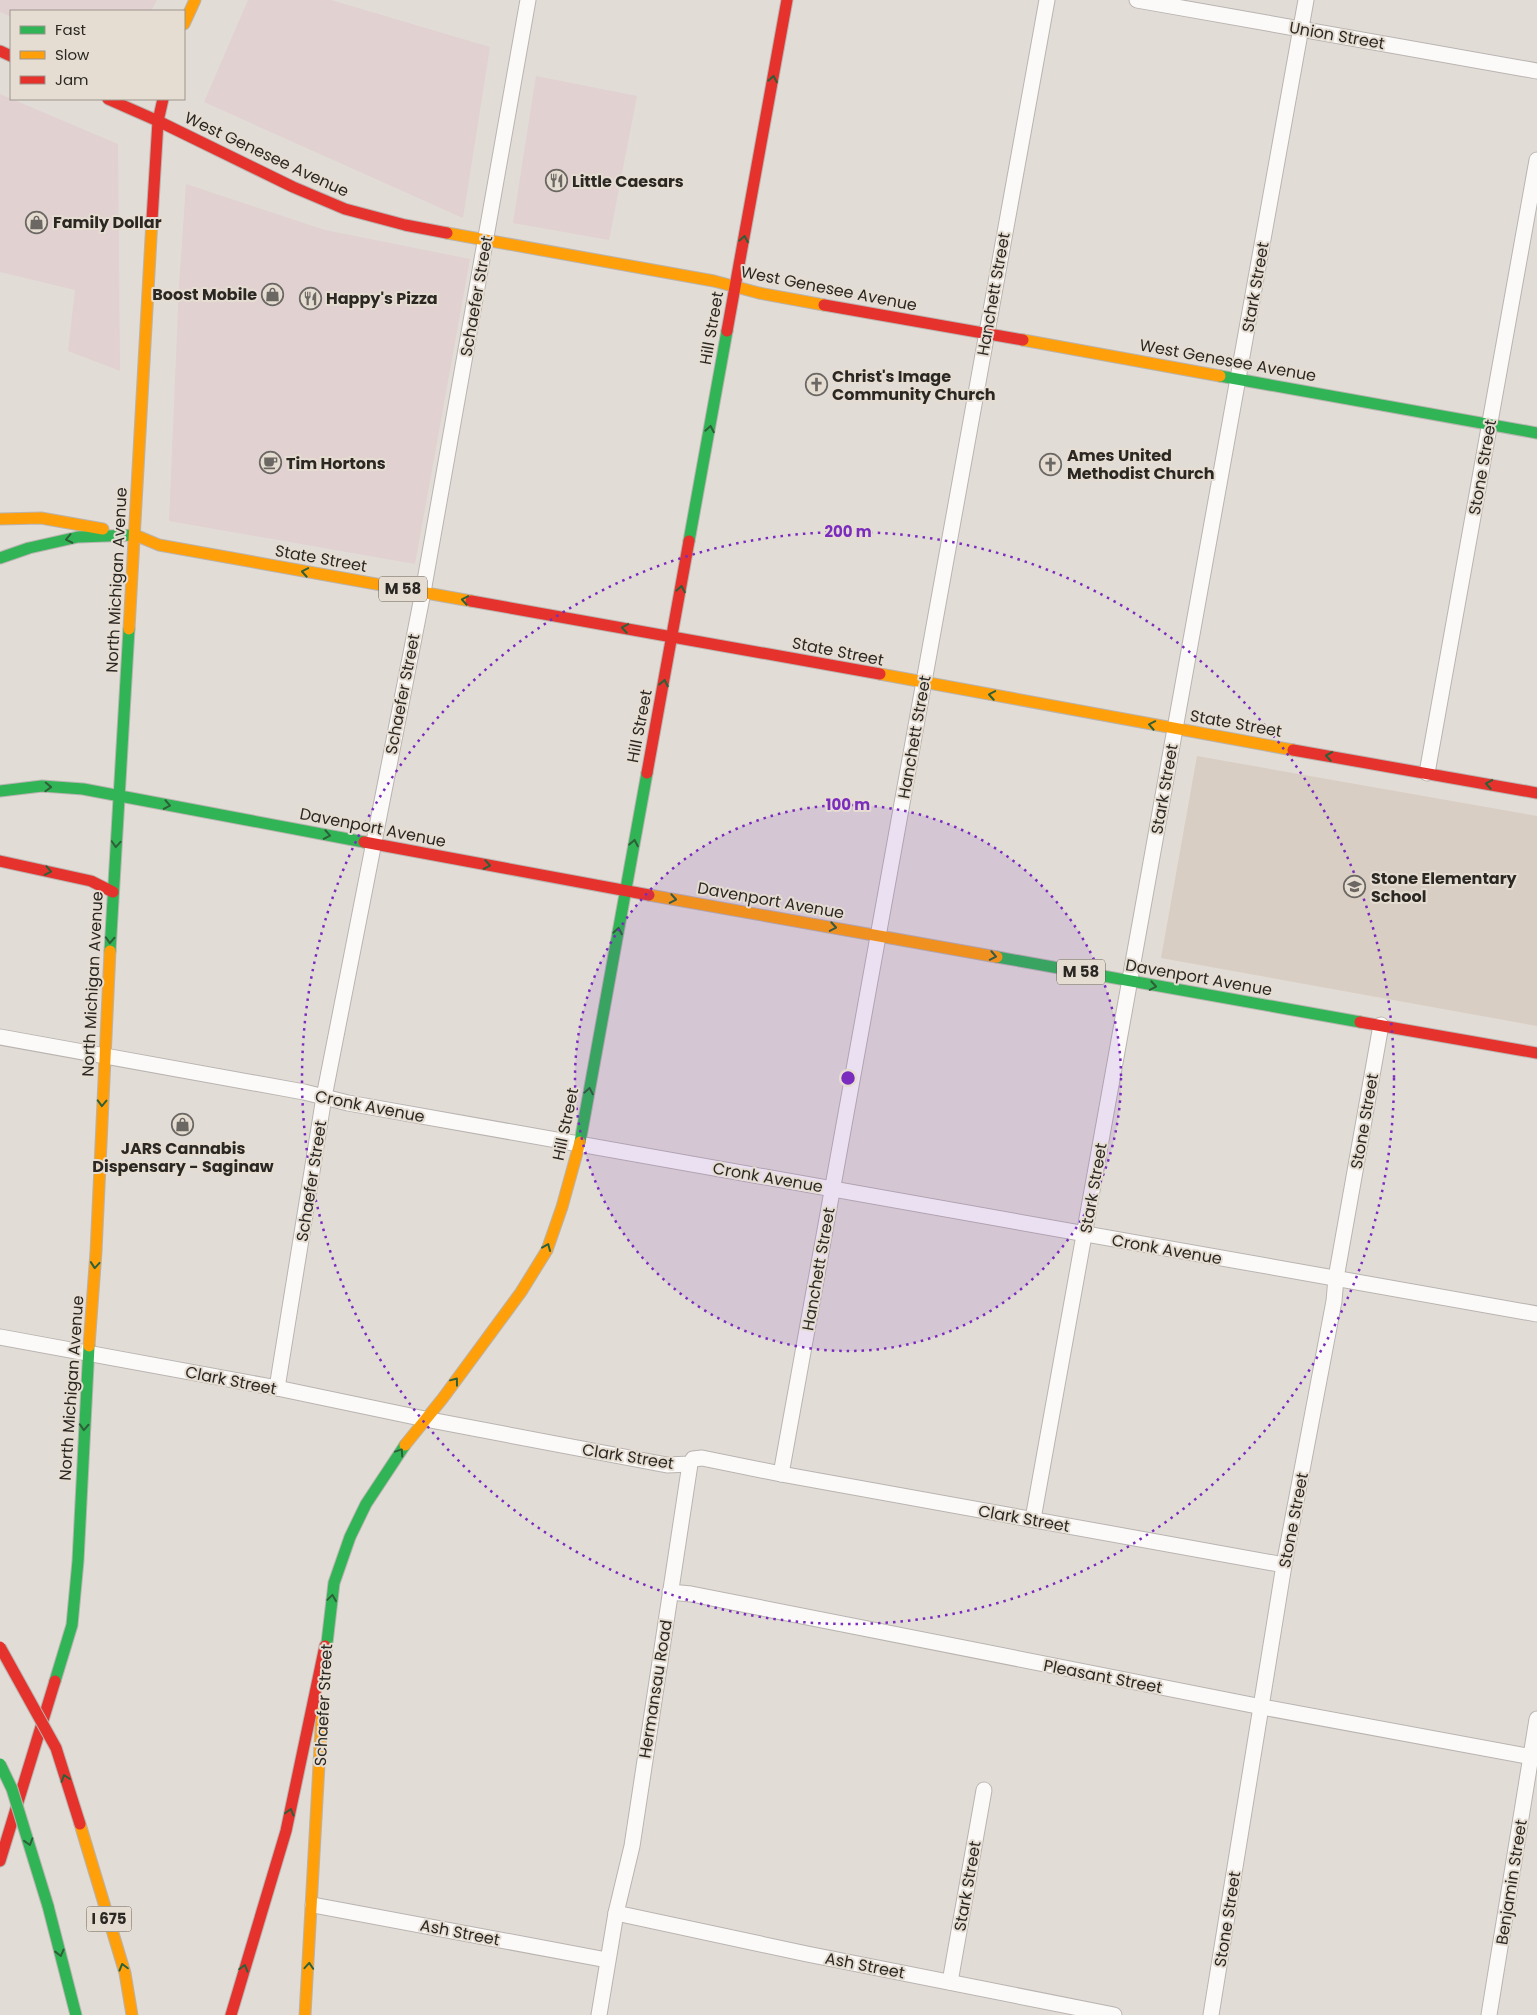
<svg xmlns="http://www.w3.org/2000/svg" width="1537" height="2015" viewBox="0 0 1537 2015" font-family="Poppins,sans-serif">
<rect width="100%" height="100%" fill="#e2dcd7"/>
<!-- commercial -->
<g fill="#e1d1d0">
<polygon points="0,0 157,0 151,11 11,11 11,17 0,12"/>
<polygon points="248,0 331,0 490,47 463,218 204,102"/>
<polygon points="536,76 637,96 609,240 513,223"/>
<polygon points="0,94 118,144 120,371 68,351 75,290 0,272"/>
<polygon points="186,184 325,230 470,259 415,564 169,521 179,286"/>
</g>
<!-- built -->
<polygon fill="#d9cec3" points="1197,756 1537,816 1537,1026 1161,958"/>
<g fill="none" stroke-linecap="round" stroke-linejoin="round">
<defs>
<g id="street">
<polyline points="1137,0 1537,71"/>
<polyline points="1427,773 1537,160"/>
<polyline points="0,1037 304,1092 348,1103 1537,1314"/>
<polyline points="0,1337 277,1388 425,1419 667,1465 690,1464 693,1459 702,1458 781,1474 1284,1565"/>
<polyline points="277,1388 324,1097 423,592 528,0"/>
<polyline points="781,1474 1047,0"/>
<polyline points="1033,1519 1306,0"/>
<polyline points="670,1592 691,1594 1262,1707 1537,1758"/>
<polyline points="313,1905 607,1960"/>
<polyline points="616,1913 807,1954 1114,2015"/>
<polyline points="950,1982 984,1790"/>
<polyline points="599,2015 616,1913 632,1846 690,1464"/>
<polyline points="1211,2015 1284,1565 1334,1301 1336,1278 1381,1025"/>
<polyline points="1489,2015 1537,1719"/>
</g>
<g id="fast">
<polyline points="1220,376 1537,433"/>
<polyline points="689,541 727,331"/>
<polyline points="0,558 29,548 78,537 135,535"/>
<polyline points="0,791 42,786 83,789 364,842"/>
<polyline points="110,951 129,629"/>
<polyline points="997,957 1360,1022"/>
<polyline points="580,1142 647,773"/>
<polyline points="325,1660 334,1583 350,1537 366,1504 405,1445"/>
<polyline points="55,1681 72,1625 78,1561 89,1346"/>
<polyline points="48,1906 76,2015"/>
</g>
<g id="slow">
<polyline points="184,24 195,0"/>
<polyline points="447,233 714,281 759,293 824,305"/>
<polyline points="1023,340 1220,376"/>
<polyline points="0,519 41,518 103,529"/>
<polyline points="135,535 159,545 471,601"/>
<polyline points="129,629 152,220"/>
<polyline points="880,674 1293,750"/>
<polyline points="649,895 997,957"/>
<polyline points="89,1346 96,1252 110,951"/>
<polyline points="405,1445 443,1398 521,1292 547,1250 562,1207 580,1142"/>
<polyline points="80,1824 125,1973 132,2015"/>
<polyline points="305,2015 322,1711"/>
</g>
<g id="jam">
<polyline points="0,51 11,56"/>
<polyline points="108,99 158,121 293,187 345,209 405,225 447,233"/>
<polyline points="152,220 158,121 163,99"/>
<polyline points="824,305 1023,340"/>
<polyline points="727,331 787,0"/>
<polyline points="471,601 880,674"/>
<polyline points="1293,750 1537,793"/>
<polyline points="647,773 689,541"/>
<polyline points="364,842 649,895"/>
<polyline points="0,861 91,881 113,892"/>
<polyline points="1360,1022 1537,1053"/>
<polyline points="0,1861 55,1681"/>
<polyline points="231,2015 286,1831 325,1646"/>
</g>
</defs>
<!-- street casing -->
<use href="#street" stroke="#b9b4b0" stroke-width="17"/>
<!-- fast casing -->
<use href="#fast" stroke="#b9b4b0" stroke-width="13"/>
<!-- slow casing -->
<use href="#slow" stroke="#b9b4b0" stroke-width="13"/>
<!-- jam casing -->
<use href="#jam" stroke="#b9b4b0" stroke-width="13"/>
<!-- street -->
<use href="#street" stroke="#fbfaf9" stroke-width="15"/>
<!-- fast -->
<use href="#fast" stroke="#30b455" stroke-width="11"/>
<!-- slow -->
<use href="#slow" stroke="#ff9f0a" stroke-width="11"/>
<!-- jam -->
<use href="#jam" stroke="#e5322d" stroke-width="11"/>
<defs>
<polyline id="fast-bridge" points="0,1764 12,1789 48,1906"/>
<polyline id="jam-bridge" points="0,1647 56,1748 80,1824"/>
</defs>
<!-- fast-bridge casing -->
<use href="#fast-bridge" stroke="#b9b4b0" stroke-width="13" stroke-linecap="butt"/>
<!-- jam-bridge casing -->
<use href="#jam-bridge" stroke="#b9b4b0" stroke-width="13" stroke-linecap="butt"/>
<!-- fast-bridge -->
<use href="#fast-bridge" stroke="#30b455" stroke-width="11"/>
<!-- jam-bridge -->
<use href="#jam-bridge" stroke="#e5322d" stroke-width="11"/>
</g>
<!-- one-way arrows -->
<defs><path id="oneway-chevron" d="M-2-3.5L2.5 0L-2 3.5" fill="none" stroke-width="1.6" stroke-linecap="round" stroke-linejoin="round" transform="scale(1.25)"/></defs>
<g stroke="#2d6038">
<use href="#oneway-chevron" transform="translate(773 79) rotate(-80)"/>
<use href="#oneway-chevron" transform="translate(744 239) rotate(-80)"/>
<use href="#oneway-chevron" transform="translate(710 429) rotate(-80)"/>
<use href="#oneway-chevron" transform="translate(69 539) rotate(168)"/>
<use href="#oneway-chevron" transform="translate(305 572) rotate(-170)"/>
<use href="#oneway-chevron" transform="translate(681 589) rotate(-80)"/>
<use href="#oneway-chevron" transform="translate(465 600) rotate(-170)"/>
<use href="#oneway-chevron" transform="translate(625 628) rotate(-170)"/>
<use href="#oneway-chevron" transform="translate(664 683) rotate(-79)"/>
<use href="#oneway-chevron" transform="translate(992 695) rotate(-170)"/>
<use href="#oneway-chevron" transform="translate(1152 725) rotate(-169)"/>
<use href="#oneway-chevron" transform="translate(1329 756) rotate(-170)"/>
<use href="#oneway-chevron" transform="translate(1489 784) rotate(-170)"/>
<use href="#oneway-chevron" transform="translate(48 787) rotate(2)"/>
<use href="#oneway-chevron" transform="translate(167 805) rotate(11)"/>
<use href="#oneway-chevron" transform="translate(327 835) rotate(11)"/>
<use href="#oneway-chevron" transform="translate(634 843) rotate(-79)"/>
<use href="#oneway-chevron" transform="translate(116 844) rotate(94)"/>
<use href="#oneway-chevron" transform="translate(487 865) rotate(10)"/>
<use href="#oneway-chevron" transform="translate(48 871) rotate(11)"/>
<use href="#oneway-chevron" transform="translate(673 899) rotate(10)"/>
<use href="#oneway-chevron" transform="translate(833 927) rotate(10)"/>
<use href="#oneway-chevron" transform="translate(618 931) rotate(-80)"/>
<use href="#oneway-chevron" transform="translate(110 940) rotate(93)"/>
<use href="#oneway-chevron" transform="translate(993 956) rotate(11)"/>
<use href="#oneway-chevron" transform="translate(1153 986) rotate(10)"/>
<use href="#oneway-chevron" transform="translate(589 1091) rotate(-80)"/>
<use href="#oneway-chevron" transform="translate(102 1103) rotate(92)"/>
<use href="#oneway-chevron" transform="translate(547 1247) rotate(-67)"/>
<use href="#oneway-chevron" transform="translate(95 1265) rotate(95)"/>
<use href="#oneway-chevron" transform="translate(455 1381) rotate(-53)"/>
<use href="#oneway-chevron" transform="translate(84 1427) rotate(93)"/>
<use href="#oneway-chevron" transform="translate(400 1452) rotate(-56)"/>
<use href="#oneway-chevron" transform="translate(332 1598) rotate(-82)"/>
<use href="#oneway-chevron" transform="translate(65 1778) rotate(-108)"/>
<use href="#oneway-chevron" transform="translate(290 1812) rotate(-75)"/>
<use href="#oneway-chevron" transform="translate(29 1842) rotate(73)"/>
<use href="#oneway-chevron" transform="translate(60 1953) rotate(76)"/>
<use href="#oneway-chevron" transform="translate(309 1966) rotate(-86)"/>
<use href="#oneway-chevron" transform="translate(123 1967) rotate(-105)"/>
<use href="#oneway-chevron" transform="translate(244 1968) rotate(-74)"/>
</g>
<!-- distance rings -->
<circle cx="848" cy="1078" r="273" fill="#7b2cbf" fill-opacity=".12"/>
<g fill="none" stroke="#7b2cbf" stroke-width="2.5" stroke-dasharray="2.5 5">
<circle cx="848" cy="1078" r="273"/>
<circle cx="848" cy="1078" r="546"/>
</g>
<!-- icons -->
<defs>
<symbol id="restaurant-ring" viewBox="-11 -11 22 22"><circle r="9.5" fill="#e6ddd2" stroke="#6b6763" stroke-width="1.5"/><path d="M-5-6h1v4h1v-4h1v4h1v-4h1v5L-1.5 .5V6h-2V.5L-5-1ZM5-6V6H3V1.5H1.5Q1.5-4 5-6Z" fill="#6b6763"/></symbol>
<symbol id="shop-ring" viewBox="-11 -11 22 22"><circle r="9.5" fill="#e6ddd2" stroke="#6b6763" stroke-width="1.5"/><path d="M-5-2.5h2.3a2.7 3.5 0 0 1 5.4 0H5L5.5 6h-11ZM-1.5-2.5h3a1.5 2.3 0 0 0-3 0Z" fill="#6b6763"/></symbol>
<symbol id="church-ring" viewBox="-11 -11 22 22"><circle r="9.5" fill="#e6ddd2" stroke="#6b6763" stroke-width="1.5"/><path d="M-1.2-6h2.4v3.5h3.3v2.4h-3.3V6h-2.4V-.1h-3.3v-2.4h3.3Z" fill="#6b6763"/></symbol>
<symbol id="cafe-ring" viewBox="-11 -11 22 22"><circle r="9.5" fill="#e6ddd2" stroke="#6b6763" stroke-width="1.5"/><path d="M-5.5-4.5H6V0H3Q3 3.5 0 3.5H-2.5Q-5.5 3.5-5.5 0ZM3-3.2v2h1.7v-2ZM-6 4.5H4V6H-6Z" fill="#6b6763"/></symbol>
<symbol id="school-ring" viewBox="-11 -11 22 22"><circle r="9.5" fill="#e6ddd2" stroke="#6b6763" stroke-width="1.5"/><path d="M0-5L7-2L0 1L-7-2ZM-4 1L0 2.5L4 1V4Q0 6-4 4Z" fill="#6b6763"/></symbol>
</defs>
<g fill-rule="evenodd">
<use href="#restaurant-ring" x="544" y="168" width="25" height="25"/>
<use href="#shop-ring" x="24" y="210" width="25" height="25"/>
<use href="#shop-ring" x="260" y="282" width="25" height="25"/>
<use href="#restaurant-ring" x="298" y="286" width="25" height="25"/>
<use href="#church-ring" x="804" y="372" width="25" height="25"/>
<use href="#cafe-ring" x="258" y="450" width="25" height="25"/>
<use href="#church-ring" x="1038" y="452" width="25" height="25"/>
<use href="#school-ring" x="1342" y="874" width="25" height="25"/>
<use href="#shop-ring" x="170" y="1112" width="25" height="25"/>
</g>
<g text-anchor="middle" stroke-width="4" stroke-linejoin="round" paint-order="stroke">
<!-- shield labels -->
<g fill="#e6ddd2" stroke="#635e58" stroke-width="1">
<rect x="379" y="576.5" width="48" height="25" rx="4"/>
<rect x="1057" y="959.5" width="48" height="25" rx="4"/>
<rect x="86.5" y="1906.5" width="45" height="25" rx="4"/>
</g>
<g font-size="15" font-weight="bold" fill="#2b2824">
<text x="403" y="594">M 58</text>
<text x="1081" y="977">M 58</text>
<text x="109" y="1924">I 675</text>
</g>
<!-- street labels -->
<g font-size="16" fill="#2b2824" stroke="#e6ddd2">
<text transform="translate(1337 35) rotate(10)" y="6">Union Street</text>
<text transform="translate(267 154) rotate(25)" y="6">West Genesee Avenue</text>
<text transform="translate(1255 287) rotate(-80)" y="6">Stark Street</text>
<text transform="translate(829 288) rotate(11)" y="6">West Genesee Avenue</text>
<text transform="translate(993 294) rotate(-80)" y="6">Hanchett Street</text>
<text transform="translate(476 296) rotate(-80)" y="6">Schaefer Street</text>
<text transform="translate(711 328) rotate(-80)" y="6">Hill Street</text>
<text transform="translate(1228 360) rotate(10)" y="6">West Genesee Avenue</text>
<text transform="translate(1482 467) rotate(-80)" y="6">Stone Street</text>
<text transform="translate(321 558) rotate(10)" y="6">State Street</text>
<text transform="translate(116 580) rotate(-87)" y="6">North Michigan Avenue</text>
<text transform="translate(838 651) rotate(11)" y="6">State Street</text>
<text transform="translate(402 694) rotate(-79)" y="6">Schaefer Street</text>
<text transform="translate(1236 723) rotate(10)" y="6">State Street</text>
<text transform="translate(639 726) rotate(-79)" y="6">Hill Street</text>
<text transform="translate(914 737) rotate(-80)" y="6">Hanchett Street</text>
<text transform="translate(1164 789) rotate(-80)" y="6">Stark Street</text>
<text transform="translate(373 827) rotate(11)" y="6">Davenport Avenue</text>
<text transform="translate(771 900) rotate(10)" y="6">Davenport Avenue</text>
<text transform="translate(1199 977) rotate(10)" y="6">Davenport Avenue</text>
<text transform="translate(92 984) rotate(-87)" y="6">North Michigan Avenue</text>
<text transform="translate(370 1106) rotate(11)" y="6">Cronk Avenue</text>
<text transform="translate(1364 1121) rotate(-80)" y="6">Stone Street</text>
<text transform="translate(565 1124) rotate(-78)" y="6">Hill Street</text>
<text transform="translate(768 1177) rotate(10)" y="6">Cronk Avenue</text>
<text transform="translate(311 1181) rotate(-81)" y="6">Schaefer Street</text>
<text transform="translate(1093 1188) rotate(-80)" y="6">Stark Street</text>
<text transform="translate(1167 1249) rotate(10)" y="6">Cronk Avenue</text>
<text transform="translate(818 1269) rotate(-80)" y="6">Hanchett Street</text>
<text transform="translate(231 1380) rotate(11)" y="6">Clark Street</text>
<text transform="translate(71 1388) rotate(-86)" y="6">North Michigan Avenue</text>
<text transform="translate(628 1456) rotate(9)" y="6">Clark Street</text>
<text transform="translate(1024 1518) rotate(10)" y="6">Clark Street</text>
<text transform="translate(1293 1520) rotate(-79)" y="6">Stone Street</text>
<text transform="translate(1103 1676) rotate(11)" y="6">Pleasant Street</text>
<text transform="translate(655 1689) rotate(-81)" y="6">Hermansau Road</text>
<text transform="translate(323 1705) rotate(-87)" y="6">Schaefer Street</text>
<text transform="translate(1511 1882) rotate(-81)" y="6">Benjamin Street</text>
<text transform="translate(967 1886) rotate(-80)" y="6">Stark Street</text>
<text transform="translate(1227 1919) rotate(-81)" y="6">Stone Street</text>
<text transform="translate(460 1932) rotate(11)" y="6">Ash Street</text>
<text transform="translate(865 1965) rotate(11)" y="6">Ash Street</text>
</g>
<!-- poi labels -->
<g font-size="16" font-weight="bold" fill="#2b2824" stroke="#e6ddd2" text-anchor="start">
<text x="572" y="187">Little Caesars</text>
<text x="53" y="228">Family Dollar</text>
<text x="257" y="300" text-anchor="end">Boost Mobile</text>
<text x="326" y="304">Happy's Pizza</text>
<text x="832" y="382">Christ's Image<tspan x="832" dy="18">Community Church</tspan></text>
<text x="1067" y="461">Ames United<tspan x="1067" dy="18">Methodist Church</tspan></text>
<text x="286" y="469">Tim Hortons</text>
<text x="1371" y="884">Stone Elementary<tspan x="1371" dy="18">School</tspan></text>
<text x="183" y="1154" text-anchor="middle">JARS Cannabis<tspan x="183" dy="18">Dispensary - Saginaw</tspan></text>
</g>
</g>
<circle cx="848" cy="1078" r="8" fill="#7b2cbf" stroke="#e6ddd2" stroke-width="2.5"/>
<g font-size="15" text-anchor="middle" font-weight="bold" fill="#7b2cbf" stroke="#e6ddd2" stroke-width="4" stroke-linejoin="round" paint-order="stroke">
<text x="848" y="537">200 m</text>
<text x="848" y="810">100 m</text>
</g>
<!-- legend -->
<rect x="10" y="10" width="175" height="90" fill="#e6ddd2" stroke="#9b958c"/>
<rect x="20" y="26" width="25" height="8" fill="#30b455" stroke="#9b958c"/>
<text x="55" y="35" font-size="15" fill="#2b2824">Fast</text>
<rect x="20" y="51" width="25" height="8" fill="#ff9f0a" stroke="#9b958c"/>
<text x="55" y="60" font-size="15" fill="#2b2824">Slow</text>
<rect x="20" y="76" width="25" height="8" fill="#e5322d" stroke="#9b958c"/>
<text x="55" y="85" font-size="15" fill="#2b2824">Jam</text>
</svg>
